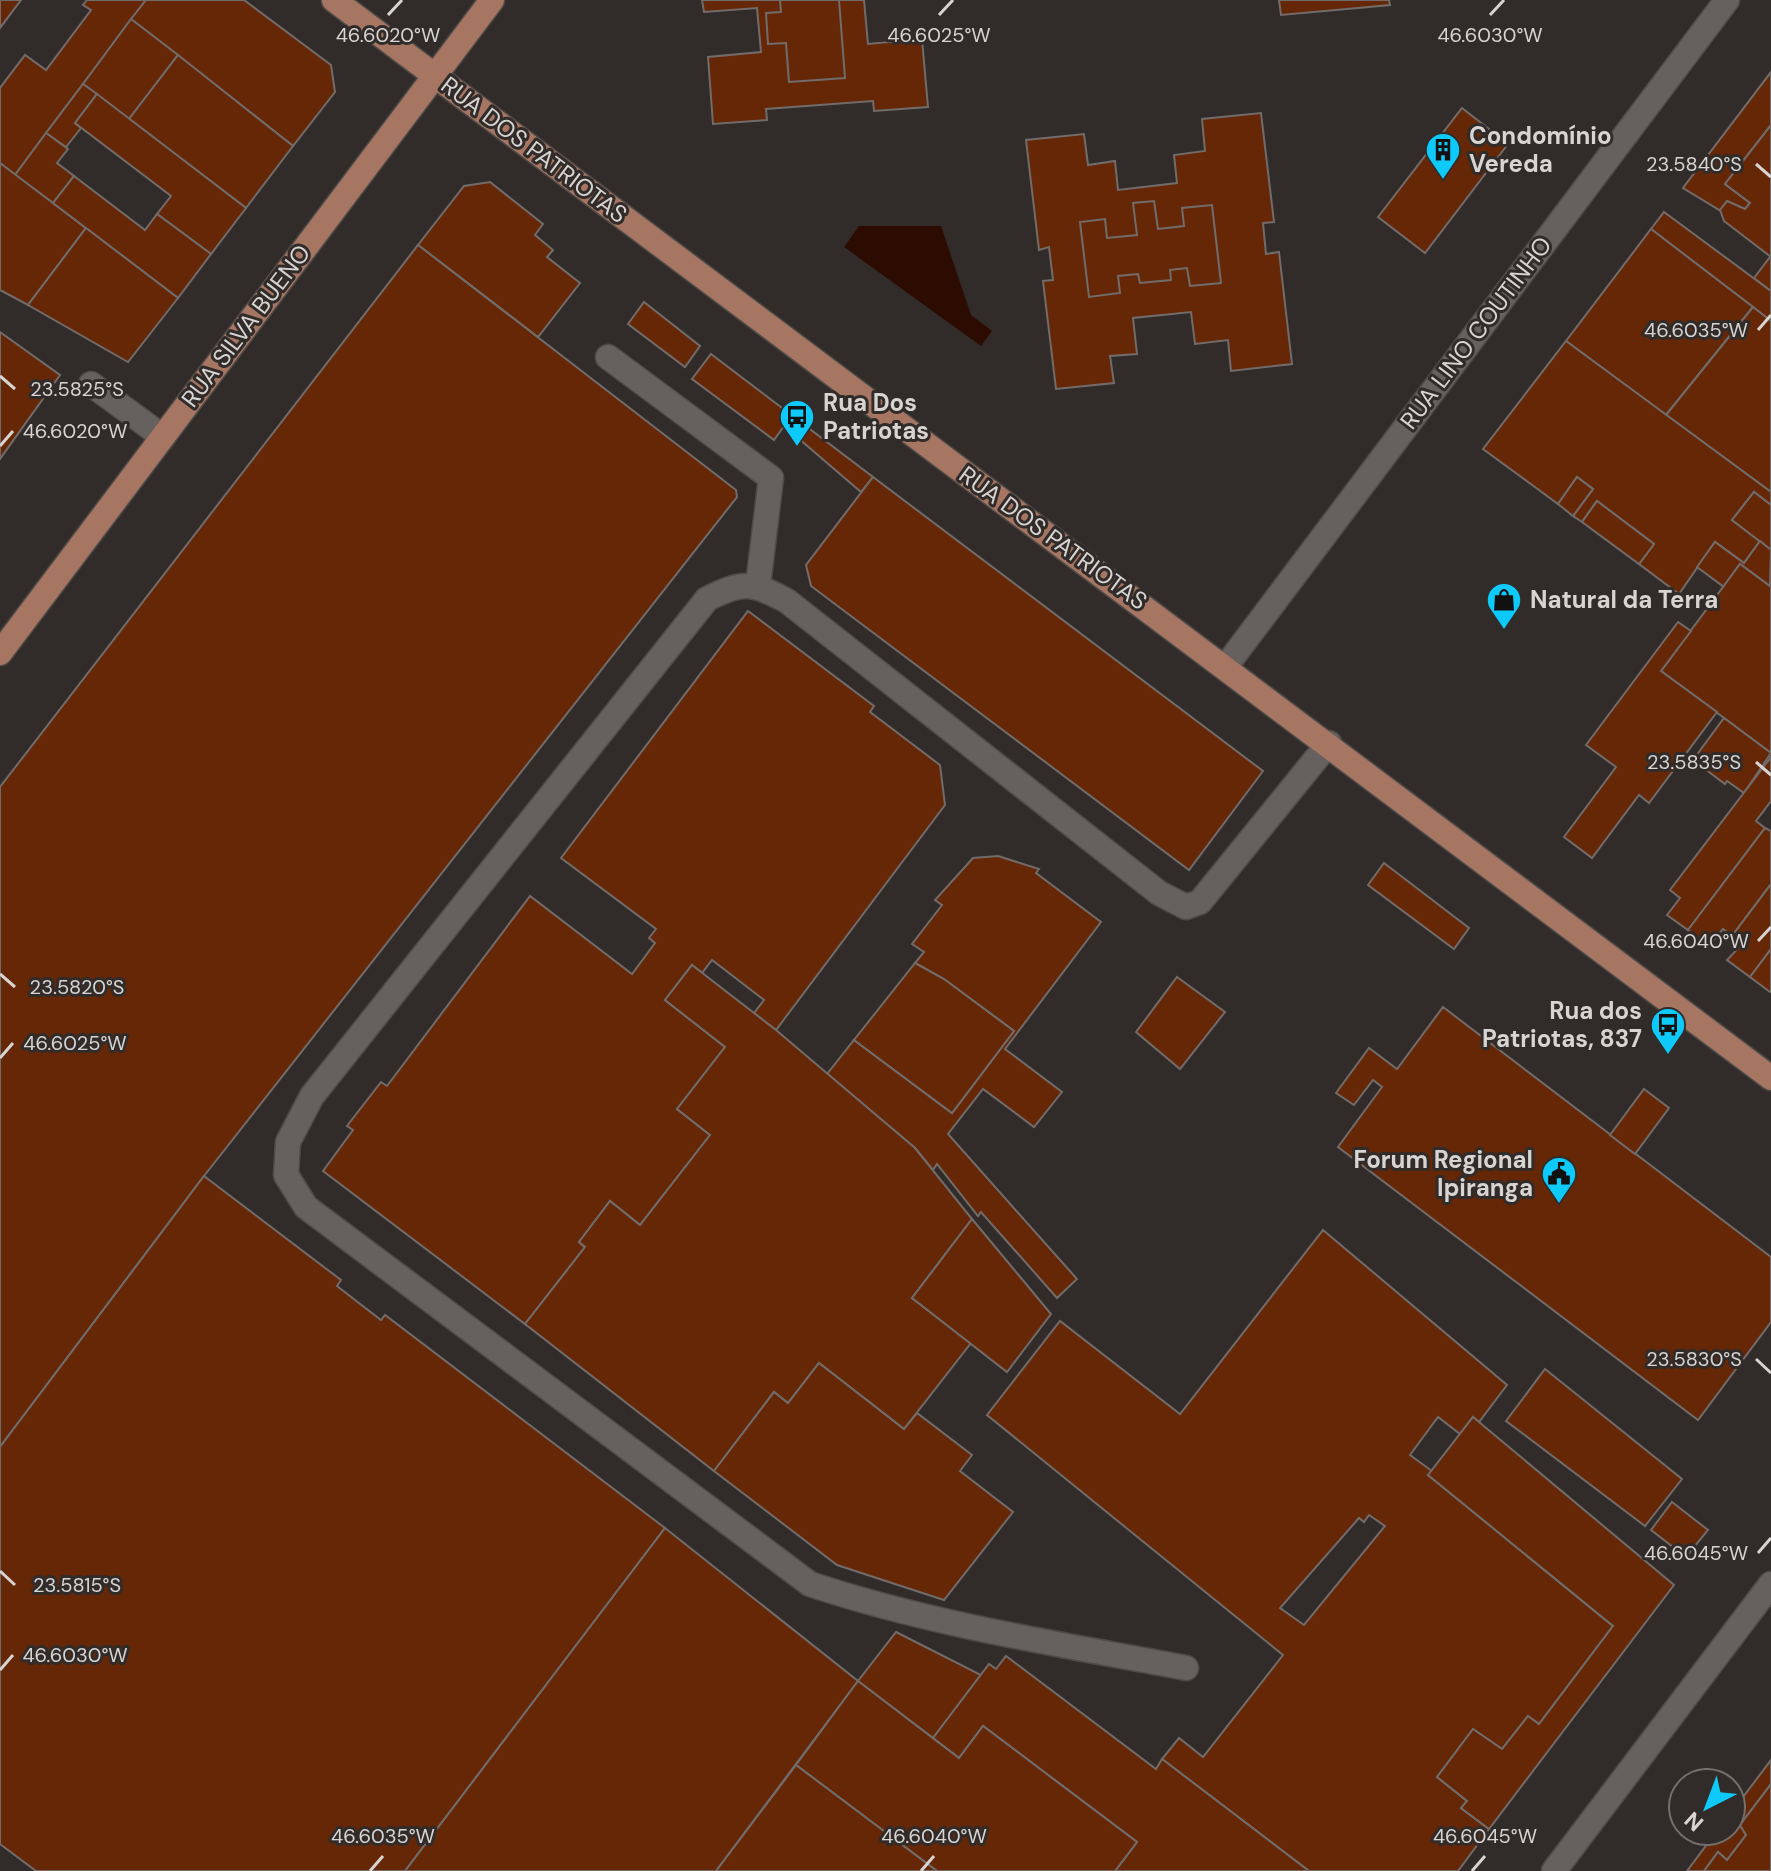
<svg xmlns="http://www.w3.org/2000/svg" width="1771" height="1871" viewBox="0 0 1771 1871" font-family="'DM Sans',sans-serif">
<rect width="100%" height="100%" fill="#312c2a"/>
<!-- water -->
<polygon fill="#2c0b00" points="859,226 941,226 971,315 992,331 981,346 844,247"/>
<!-- building -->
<g fill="#662707" stroke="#716c6a" stroke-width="2" fill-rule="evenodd">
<polygon points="0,0 21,0 0,28"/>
<polygon points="87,0 146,0 15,175 0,163 0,88 25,55 46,70 91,10 83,5"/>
<polygon points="146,0 244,0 331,65 335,92 293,146 131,19"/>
<polygon points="702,0 864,0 868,44 922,39 928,107 874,111 873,101 766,109 767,120 713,124 708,57 761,52 757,8 704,12"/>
<polygon points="780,0 839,0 845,78 789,82 786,43 768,44 766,13 781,12"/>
<polygon points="1279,0 1389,0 1390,5 1281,15"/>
<polygon points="131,19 178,55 129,119 83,84"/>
<polygon points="178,55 293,146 246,208 129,119"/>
<polygon points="1771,72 1771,125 1725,184 1750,203 1745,209 1727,201 1721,211 1683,188"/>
<polygon points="83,84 97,94 75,123 81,128 66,147 46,133"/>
<polygon points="97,94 246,208 211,254 157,214 171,196 75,123"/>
<polygon points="1462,108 1508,144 1425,253 1378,217"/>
<polygon points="1261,113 1274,222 1263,223 1266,254 1279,252 1292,364 1231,371 1228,340 1195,344 1191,312 1133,318 1137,354 1110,356 1114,383 1056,389 1043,281 1053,280 1049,247 1039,250 1026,140 1084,134 1088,165 1115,161 1118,190 1177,183 1174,155 1205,151 1202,119"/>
<polygon points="1771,125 1771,257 1724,221 1720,210 1727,201 1745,209 1750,203 1725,184"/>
<polygon points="46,133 68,149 57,163 74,176 53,203 15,175"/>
<polygon points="0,163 86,228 28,305 0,290"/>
<polygon points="74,176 145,230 157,214 211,254 178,298 53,203"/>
<polygon points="490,182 543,224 535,235 553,250 547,257 580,283 538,337 418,245 464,186"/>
<polygon points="1154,201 1158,229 1184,226 1182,208 1212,205 1221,283 1190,286 1187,268 1170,270 1171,280 1140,283 1138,274 1118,276 1120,293 1089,297 1080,222 1105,219 1107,238 1137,235 1133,203"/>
<polygon points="1664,212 1771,291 1771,321 1651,229"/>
<polygon points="86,228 178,298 128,362 28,305"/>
<polygon points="1651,229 1753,307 1666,415 1566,341"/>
<polygon points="418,245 736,490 737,497 204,1176 0,1447 0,787"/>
<polygon points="1770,257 1771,257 1771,291 1754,278"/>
<polygon points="644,302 700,346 685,367 628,324"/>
<polygon points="1753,307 1771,321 1771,492 1666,415"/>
<polygon points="0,332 60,375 0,459"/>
<polygon points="1566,341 1771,492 1771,505 1754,492 1732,520 1760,541 1744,563 1715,542 1679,594 1639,564 1654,544 1597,501 1582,522 1573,516 1593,489 1577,477 1558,504 1483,449"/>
<polygon points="711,354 873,477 861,492 784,426 774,440 692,379"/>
<polygon points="873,477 1263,771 1189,870 811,586 806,565"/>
<polygon points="1577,477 1593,489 1573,516 1558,504"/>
<polygon points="1754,492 1771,505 1771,550 1732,520"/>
<polygon points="1597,501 1654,544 1639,564 1582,522"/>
<polygon points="1760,541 1771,550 1770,586 1740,564 1724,587 1697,567 1715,542 1744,563"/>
<polygon points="1740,564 1771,587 1771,753 1661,671"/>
<polygon points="748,611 874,706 870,712 940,765 945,805 776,1030 754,1013 764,1000 712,960 702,973 692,965 665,1000 725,1047 677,1109 710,1135 640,1225 610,1201 579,1242 585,1247 525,1324 323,1171 353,1130 347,1126 381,1082 387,1086 530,896 632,974 655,943 649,938 656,929 561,858"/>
<polygon points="1678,622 1691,631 1661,671 1717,712 1649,803 1639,795 1592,858 1564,837 1616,767 1586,745"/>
<polygon points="1724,718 1771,753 1744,793 1727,781 1725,784 1693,760"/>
<polygon points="1771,757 1771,801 1756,821 1765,828 1688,930 1667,915 1680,898 1670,890"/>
<polygon points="1765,828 1771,831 1771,884 1732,936 1723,929 1709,946 1688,930"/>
<polygon points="998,856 1039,869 1036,873 1101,922 1005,1049 1062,1092 1034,1127 983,1089 948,1134 1077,1279 1057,1298 981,1212 978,1216 937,1164 933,1170 915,1148 827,1074 854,1040 952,1113 1014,1031 944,979 915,963 924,952 912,944 942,905 935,900 973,858"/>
<polygon points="1384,863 1469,928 1454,949 1368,885"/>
<polygon points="1771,884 1771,949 1750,977 1727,960 1743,943 1732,936"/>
<polygon points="1771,949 1771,991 1770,992 1750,977"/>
<polygon points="915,963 944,979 1014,1031 952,1113 854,1040"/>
<polygon points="692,965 776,1030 915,1148 972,1219 912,1298 971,1343 904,1429 819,1363 788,1403 774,1392 714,1471 525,1324 585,1247 579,1242 610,1201 640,1225 710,1135 677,1109 725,1047 665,1000"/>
<polygon points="1177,977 1225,1012 1180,1069 1136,1032"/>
<polygon points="1443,1007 1771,1257 1771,1322 1698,1420 1338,1147 1382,1087 1373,1080 1354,1105 1336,1093 1369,1048 1397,1069"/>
<polygon points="1644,1089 1669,1108 1635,1154 1610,1135"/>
<polygon points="204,1176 341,1280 337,1286 381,1320 385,1315 665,1528 405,1871 36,1871 0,1844 0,1447"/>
<polygon points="972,1219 1051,1314 1007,1372 912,1298"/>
<path d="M1323,1230L1507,1385L1479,1422L1473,1417L1460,1434L1438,1417L1410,1455L1432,1471L1428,1475L1613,1626L1539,1724L1528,1716L1502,1749L1473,1729L1437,1777L1467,1801L1461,1808L1489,1829L1458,1871H1309L1162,1759L1179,1738L1203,1757L1283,1655L987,1415L1060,1321L1180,1414ZM1369,1515L1385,1526L1304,1625L1280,1608L1359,1518L1364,1522Z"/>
<polygon points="819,1363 904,1429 917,1413 972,1455 960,1471 1013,1512 944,1600 837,1565 714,1471 774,1392 788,1403"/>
<polygon points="1545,1369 1682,1479 1645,1526 1506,1421"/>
<polygon points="1473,1417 1674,1585 1489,1829 1461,1808 1467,1801 1437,1777 1473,1729 1502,1749 1528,1716 1539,1724 1613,1626 1428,1475"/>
<polygon points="1672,1502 1708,1530 1686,1557 1651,1530"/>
<polygon points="665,1528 858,1681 716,1871 405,1871"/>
<polygon points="896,1632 981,1675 933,1738 858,1681"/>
<polygon points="1006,1656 1156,1769 1162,1759 1309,1871 1115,1871 1137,1842 983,1726 959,1758 933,1738 989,1664 996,1669"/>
<polygon points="858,1681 959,1758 983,1726 1137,1842 1115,1871 937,1871 796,1765"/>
<polygon points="1771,1760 1771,1784 1740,1825 1746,1835 1727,1860 1718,1852 1704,1871 1687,1871 1717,1831 1731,1831 1731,1813"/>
<polygon points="796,1765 937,1871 716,1871"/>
<polygon points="1771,1784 1771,1871 1704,1871 1718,1852 1727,1860 1746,1835 1740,1825"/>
</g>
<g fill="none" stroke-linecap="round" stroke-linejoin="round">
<defs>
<g id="minor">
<polyline points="608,357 771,478 758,585"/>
<polyline points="91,384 163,437"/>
<polyline points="1226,666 1727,0"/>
<path d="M1186,1668C1060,1644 933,1625 810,1584L306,1207L286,1175L288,1142L312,1096L707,599C743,581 752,582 787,601L1159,893L1186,907L1200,902L1329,743"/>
<polyline points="1554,1871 1771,1584"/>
</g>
<g id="major">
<polyline points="334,0 1771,1078"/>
<polyline points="0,653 492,0"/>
</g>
</defs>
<!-- minor casing -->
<use href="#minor" stroke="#4e4a48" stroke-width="27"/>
<!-- major casing -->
<use href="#major" stroke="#4e4a48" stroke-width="27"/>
<!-- minor -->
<use href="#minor" stroke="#66605e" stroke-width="24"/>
<!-- major -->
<use href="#major" stroke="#a67662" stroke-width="24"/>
</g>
<!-- ticks -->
<path fill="none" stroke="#d7d4d2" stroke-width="3" d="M388,15L402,0M939,15L953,0M1490,15L1504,0M1756,164L1771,177M1758,330L1771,315M0,376L15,389M0,446L13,431M1756,762L1771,775M1758,941L1771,927M0,974L15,987M0,1058L13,1043M1756,1359L1771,1373M1758,1553L1771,1538M0,1571L15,1585M0,1670L13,1655M370,1871L383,1856M921,1871L934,1856M1472,1871L1485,1856"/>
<!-- icons -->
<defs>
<symbol id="building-pin" viewBox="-11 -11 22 30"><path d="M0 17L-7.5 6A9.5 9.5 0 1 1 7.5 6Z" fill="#0ecafa" stroke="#312c2a"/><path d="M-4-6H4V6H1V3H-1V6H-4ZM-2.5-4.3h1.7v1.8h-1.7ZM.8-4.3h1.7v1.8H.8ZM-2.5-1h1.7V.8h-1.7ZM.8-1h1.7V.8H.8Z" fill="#111"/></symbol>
<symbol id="bus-pin" viewBox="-11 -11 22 30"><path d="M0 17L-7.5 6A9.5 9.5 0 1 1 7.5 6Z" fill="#0ecafa" stroke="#312c2a"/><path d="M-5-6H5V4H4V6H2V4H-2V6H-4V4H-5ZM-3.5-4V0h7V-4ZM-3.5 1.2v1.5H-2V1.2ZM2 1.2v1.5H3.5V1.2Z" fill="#111"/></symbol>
<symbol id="shop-pin" viewBox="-11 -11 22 30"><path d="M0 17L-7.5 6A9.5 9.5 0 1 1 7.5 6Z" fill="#0ecafa" stroke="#312c2a"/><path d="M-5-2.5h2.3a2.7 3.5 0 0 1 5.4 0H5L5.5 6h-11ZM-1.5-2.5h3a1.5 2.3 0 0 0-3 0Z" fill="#111"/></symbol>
<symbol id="civic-pin" viewBox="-11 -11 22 30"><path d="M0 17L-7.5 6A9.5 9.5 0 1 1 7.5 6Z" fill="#0ecafa" stroke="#312c2a"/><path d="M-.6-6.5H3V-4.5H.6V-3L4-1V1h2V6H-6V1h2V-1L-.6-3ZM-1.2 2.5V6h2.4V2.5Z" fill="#111"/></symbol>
</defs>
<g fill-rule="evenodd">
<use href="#building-pin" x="1423" y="130" width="40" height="54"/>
<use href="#bus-pin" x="777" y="397" width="40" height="54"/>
<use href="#shop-pin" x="1484" y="580" width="40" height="54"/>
<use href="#bus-pin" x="1648" y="1005" width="40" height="54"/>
<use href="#civic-pin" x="1539" y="1154" width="40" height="54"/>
</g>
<g text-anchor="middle" stroke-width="6" stroke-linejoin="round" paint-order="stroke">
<!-- poi labels -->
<g font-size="24" font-weight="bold" fill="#d7d4d2" stroke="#312c2a" text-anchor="start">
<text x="1469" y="144">Condomínio<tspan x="1469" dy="28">Vereda</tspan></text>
<text x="823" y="411">Rua Dos<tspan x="823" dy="28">Patriotas</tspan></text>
<text x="1530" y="608">Natural da Terra</text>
<text x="1642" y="1019" text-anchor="end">Rua dos<tspan x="1642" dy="28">Patriotas, 837</tspan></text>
<text x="1533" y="1168" text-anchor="end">Forum Regional<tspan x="1533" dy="28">Ipiranga</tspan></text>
</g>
<!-- street labels -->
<g font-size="24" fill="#d7d4d2" stroke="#312c2a">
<text transform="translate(534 150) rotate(37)" y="8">RUA DOS PATRIOTAS</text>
<text transform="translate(246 326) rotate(-53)" y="8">RUA SILVA BUENO</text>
<text transform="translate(1476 333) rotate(-53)" y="8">RUA LINO COUTINHO</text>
<text transform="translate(1053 538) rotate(36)" y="8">RUA DOS PATRIOTAS</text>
</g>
</g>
<g font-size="20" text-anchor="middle" fill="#d7d4d2" stroke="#312c2a" stroke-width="6" stroke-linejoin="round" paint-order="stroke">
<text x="388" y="42">46.6020°W</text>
<text x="939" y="42">46.6025°W</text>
<text x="1490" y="42">46.6030°W</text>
<text x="1694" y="171">23.5840°S</text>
<text x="1696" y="337">46.6035°W</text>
<text x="77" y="396">23.5825°S</text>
<text x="75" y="438">46.6020°W</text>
<text x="1694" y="769">23.5835°S</text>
<text x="1696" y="948">46.6040°W</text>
<text x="77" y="994">23.5820°S</text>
<text x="75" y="1050">46.6025°W</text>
<text x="1694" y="1366">23.5830°S</text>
<text x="1696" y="1560">46.6045°W</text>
<text x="77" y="1592">23.5815°S</text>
<text x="75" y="1662">46.6030°W</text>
<text x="383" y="1843">46.6035°W</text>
<text x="934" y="1843">46.6040°W</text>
<text x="1485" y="1843">46.6045°W</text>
</g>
<!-- north arrow -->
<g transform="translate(1707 1807) rotate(222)"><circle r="38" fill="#312c2a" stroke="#736f6d" stroke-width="2"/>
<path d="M0-6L14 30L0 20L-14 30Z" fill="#0ecafa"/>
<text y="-12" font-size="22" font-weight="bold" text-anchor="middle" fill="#d7d4d2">N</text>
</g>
</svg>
